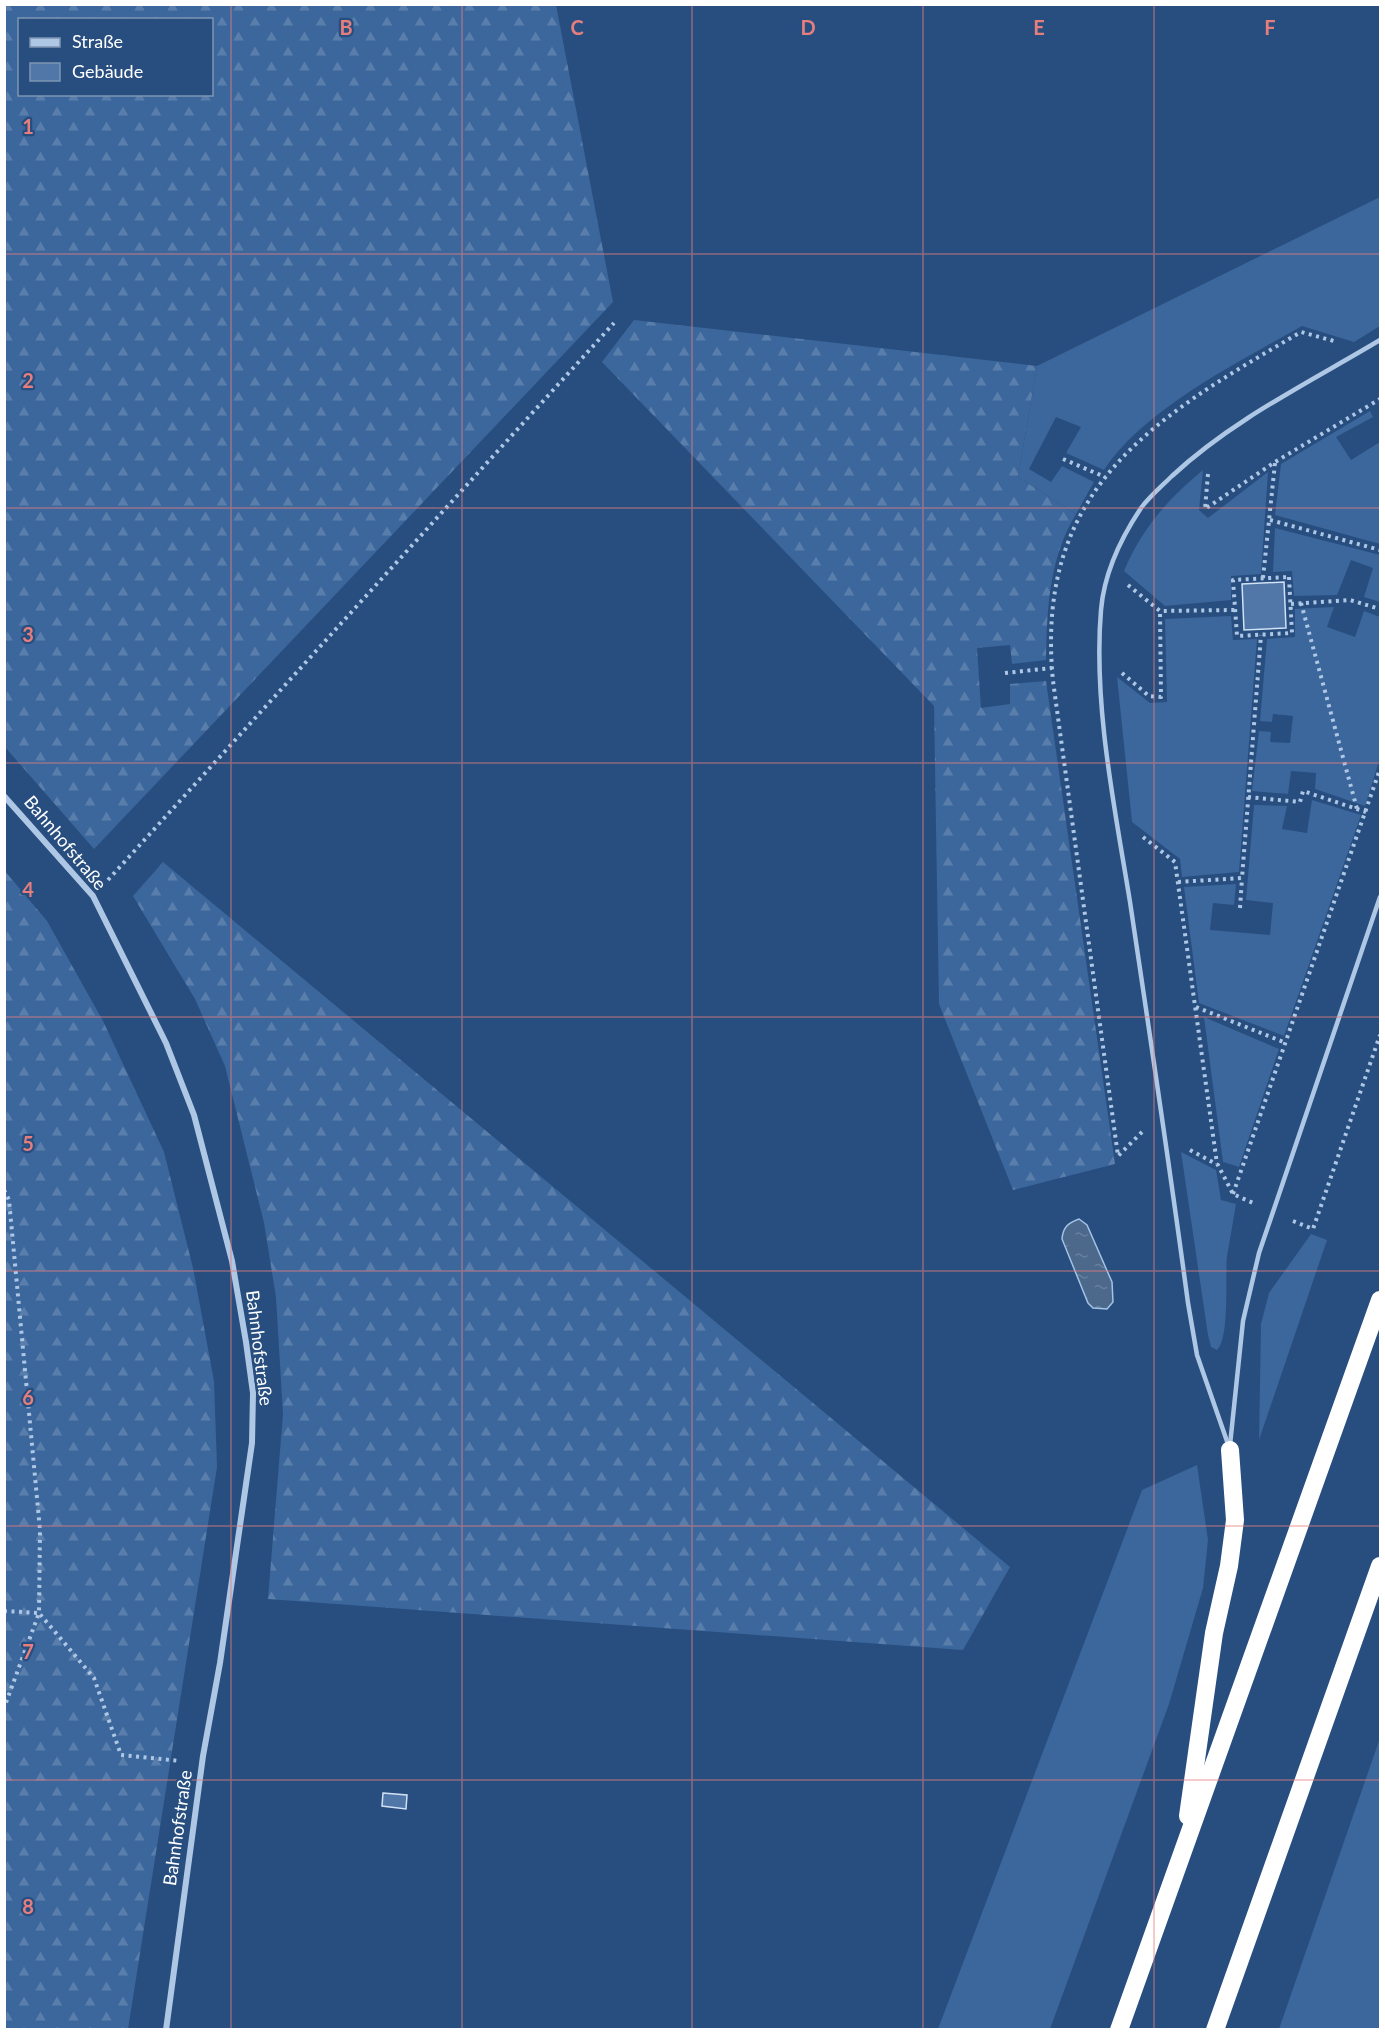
<svg xmlns="http://www.w3.org/2000/svg" width="1385" height="2034" viewBox="0 0 1385 2034" font-family="Lato,sans-serif">
<defs>
<pattern id="forest-firs" width="22" height="20" patternUnits="userSpaceOnUse" patternTransform="scale(1.5)"><rect width="22" height="20" fill="#3c679c"/><path d="M5 1l3.5 6h-7zM16 11l3.5 6h-7z" fill="#597eab"/></pattern>
<pattern id="water-ripples" width="26" height="14" patternUnits="userSpaceOnUse" patternTransform="scale(1.5)"><rect width="26" height="14" fill="#4c698c"/><path d="M2 4q2-2 4 0t4 0M15 11q2-2 4 0t4 0" fill="none" stroke="#67809d"/></pattern>
</defs>
<rect width="100%" height="100%" fill="#274e7f"/>
<!-- grass -->
<g fill="#3c679c">
<path d="M1380,197V326L1354,342L1302,326C1239,362 1144,409 1104,470L1066,453L1081,427L1056,417L1029,469L1051,482L1062,466L1094,482L1076,514L1018,477L1037,366Z"/>
<polygon points="1370,411 1373,417 1336,437 1351,460 1380,442 1380,544 1275,515 1281,464"/>
<path d="M1203,470L1199,510L1208,518L1268,472L1261,574L1231,576V600L1165,606L1124,571C1142,528 1168,499 1203,470Z"/>
<polygon points="1275,528 1380,555 1380,602 1364,597 1373,568 1351,560 1337,595 1294,596 1292,571 1273,572"/>
<polygon points="1334,607 1327,627 1355,637 1364,611 1380,617 1380,758 1365,806 1315,789 1316,773 1291,771 1288,794 1252,791 1259,731 1271,732 1270,742 1290,743 1293,716 1273,714 1272,722 1260,721 1267,639 1295,637 1295,609"/>
<polygon points="1231,616 1233,640 1257,639 1239,872 1182,877 1180,859 1132,822 1117,677 1150,703 1167,702 1165,619"/>
<polygon points="1312,800 1361,815 1284,1036 1199,1003 1184,887 1236,884 1234,905 1213,903 1210,930 1270,935 1273,903 1246,900 1254,805 1287,806 1282,829 1307,833"/>
<polygon points="1204,1017 1279,1049 1239,1167 1223,1162"/>
<path d="M1181,1152L1216,1170L1221,1200L1236,1204C1233,1222 1230,1239 1227,1256C1225,1276 1230,1338 1217,1350L1211,1347L1208,1335Z"/>
<polygon points="1311,1234 1327,1240 1259,1440 1261,1324 1269,1293"/>
<polygon points="1197,1465 1208,1540 1203,1588 1169,1704 1050,2029 938,2029 1142,1490"/>
<polygon points="1380,1738 1380,2029 1279,2029"/>
</g>
<!-- forest -->
<g fill="url(#forest-firs)" fill-rule="evenodd">
<path d="M4,5H556L613,302L94,849L5,747ZM20,20H212V94H20Z"/>
<path d="M634,320L1037,366L1018,477L1076,514C1049,559 1047,608 1046,660L1012,664L1010,645L977,648L981,708L1010,704V684L1046,681L1115,1164L1013,1190L939,1004L934,706L602,362Z"/>
<polygon points="163,862 1010,1567 963,1650 268,1599 283,1414 276,1297 264,1223 225,1066 195,999 133,896"/>
<polygon points="4,870 47,921 103,1021 164,1152 193,1268 214,1381 217,1467 128,2029 5,2029"/>
</g>
<!-- water -->
<path fill="url(#water-ripples)" stroke="#a3c2e6" stroke-width="1.5" d="M1079,1219L1087,1225L1112,1282L1113,1302L1107,1309L1093,1308L1088,1303L1062,1239C1063,1227 1068,1223 1079,1219Z"/>
<!-- building -->
<g fill="#5077a8" stroke="#d1e1f4" stroke-width="1.5">
<polygon points="1284,582 1286,628 1244,630 1242,584"/>
<polygon points="383,1793 407,1795 406,1809 382,1806"/>
</g>
<g fill="none" stroke-linecap="round" stroke-linejoin="round">
<!-- path -->
<g stroke="#aec7e5" stroke-width="4" stroke-dasharray="3 4.5" stroke-linecap="butt">
<polyline points="1063,459 1105,477"/>
<polyline points="1208,474 1205,509 1275,462 1380,399"/>
<polyline points="1270,520 1380,550"/>
<polygon points="1289,577 1292,633 1237,636 1233,580"/>
<polyline points="1263,578 1275,463"/>
<polyline points="1128,585 1160,611 1235,610"/>
<polyline points="1301,603 1357,809"/>
<polyline points="1291,604 1350,600 1380,609"/>
<polyline points="1005,673 1052,668"/>
<polyline points="1122,673 1149,696 1161,697 1160,611"/>
<polyline points="1248,797 1300,802 1303,791 1366,812"/>
<polyline points="1143,837 1175,862 1217,1164"/>
<polyline points="108,880 614,323"/>
<polyline points="1178,882 1242,878 1261,635"/>
<polyline points="1240,908 1242,878"/>
<polyline points="1196,1007 1286,1043"/>
<path d="M1142,1132L1118,1156L1053,681C1034,487 1154,418 1301,332L1334,341"/>
<polyline points="1190,1150 1218,1165 1233,1194 1253,1203"/>
<polyline points="4,1190 9,1200 40,1530 39,1613 94,1678 121,1755 180,1761"/>
<polyline points="1233,1194 1380,769"/>
<polyline points="1293,1221 1313,1229 1380,1035"/>
<polyline points="4,1611 39,1613 4,1708"/>
</g>
<!-- lane -->
<g stroke="#aec7e5" stroke-width="4.5">
<polyline points="1230,1445 1243,1321 1259,1253 1380,897"/>
<path d="M1229,1447L1197,1355L1188,1303C1170,1169 1150,1035 1130,902C1115,809 1093,705 1101,610C1104,574 1121,538 1141,508C1150,496 1162,486 1172,476C1232,420 1310,382 1380,340"/>
</g>
<!-- street -->
<polyline stroke="#aec7e5" stroke-width="6" points="4,796 93,896 166,1043 194,1115 232,1261 246,1342 253,1393 252,1443 220,1663 203,1756 166,2030"/>
<!-- highway -->
<g stroke="#fff" stroke-width="18">
<polyline points="1188,1816 1214,1633 1229,1566 1235,1520 1230,1450"/>
<polyline points="1119,2030 1380,1300"/>
<polyline points="1215,2030 1380,1566"/>
</g>
</g>
<!-- grid -->
<path fill="none" stroke="#e67e7e" stroke-width="1.5" stroke-opacity="0.55" d="M231,4V2030M462,4V2030M692,4V2030M923,4V2030M1154,4V2030M4,254H1380M4,508H1380M4,763H1380M4,1017H1380M4,1271H1380M4,1526H1380M4,1780H1380"/>
<g text-anchor="middle" stroke-width="4.5" stroke-linejoin="round" paint-order="stroke">
<!-- street labels -->
<g font-size="18" fill="#fff" stroke="#274e7f">
<text transform="translate(65 843) rotate(50)" y="6">Bahnhofstraße</text>
<text transform="translate(259 1348) rotate(83)" y="6">Bahnhofstraße</text>
<text transform="translate(178 1828) rotate(-82)" y="6">Bahnhofstraße</text>
</g>
</g>
<g font-size="20" text-anchor="middle" font-weight="bold" fill="#e67e7e" stroke="#274e7f" stroke-width="4.5" stroke-linejoin="round" paint-order="stroke">
<text x="346" y="35">B</text>
<text x="577" y="35">C</text>
<text x="808" y="35">D</text>
<text x="1039" y="35">E</text>
<text x="1270" y="35">F</text>
<text x="28" y="134">1</text>
<text x="28" y="388">2</text>
<text x="28" y="642">3</text>
<text x="28" y="897">4</text>
<text x="28" y="1151">5</text>
<text x="28" y="1405">6</text>
<text x="28" y="1659">7</text>
<text x="28" y="1914">8</text>
</g>
<!-- border -->
<rect width="1385" height="2034" fill="none" stroke="#ffffff" stroke-width="12"/>
<!-- legend -->
<rect x="18" y="18" width="195" height="78" fill="#274e7f" stroke="#7d95b2" stroke-width="1.5"/>
<rect x="30" y="38" width="30" height="9" fill="#aec7e5" stroke="#7d95b2" stroke-width="1.5"/>
<text x="72" y="48" font-size="18" fill="#ffffff">Straße</text>
<rect x="30" y="63" width="30" height="18" fill="#5077a8" stroke="#7d95b2" stroke-width="1.5"/>
<text x="72" y="78" font-size="18" fill="#ffffff">Gebäude</text>
</svg>
